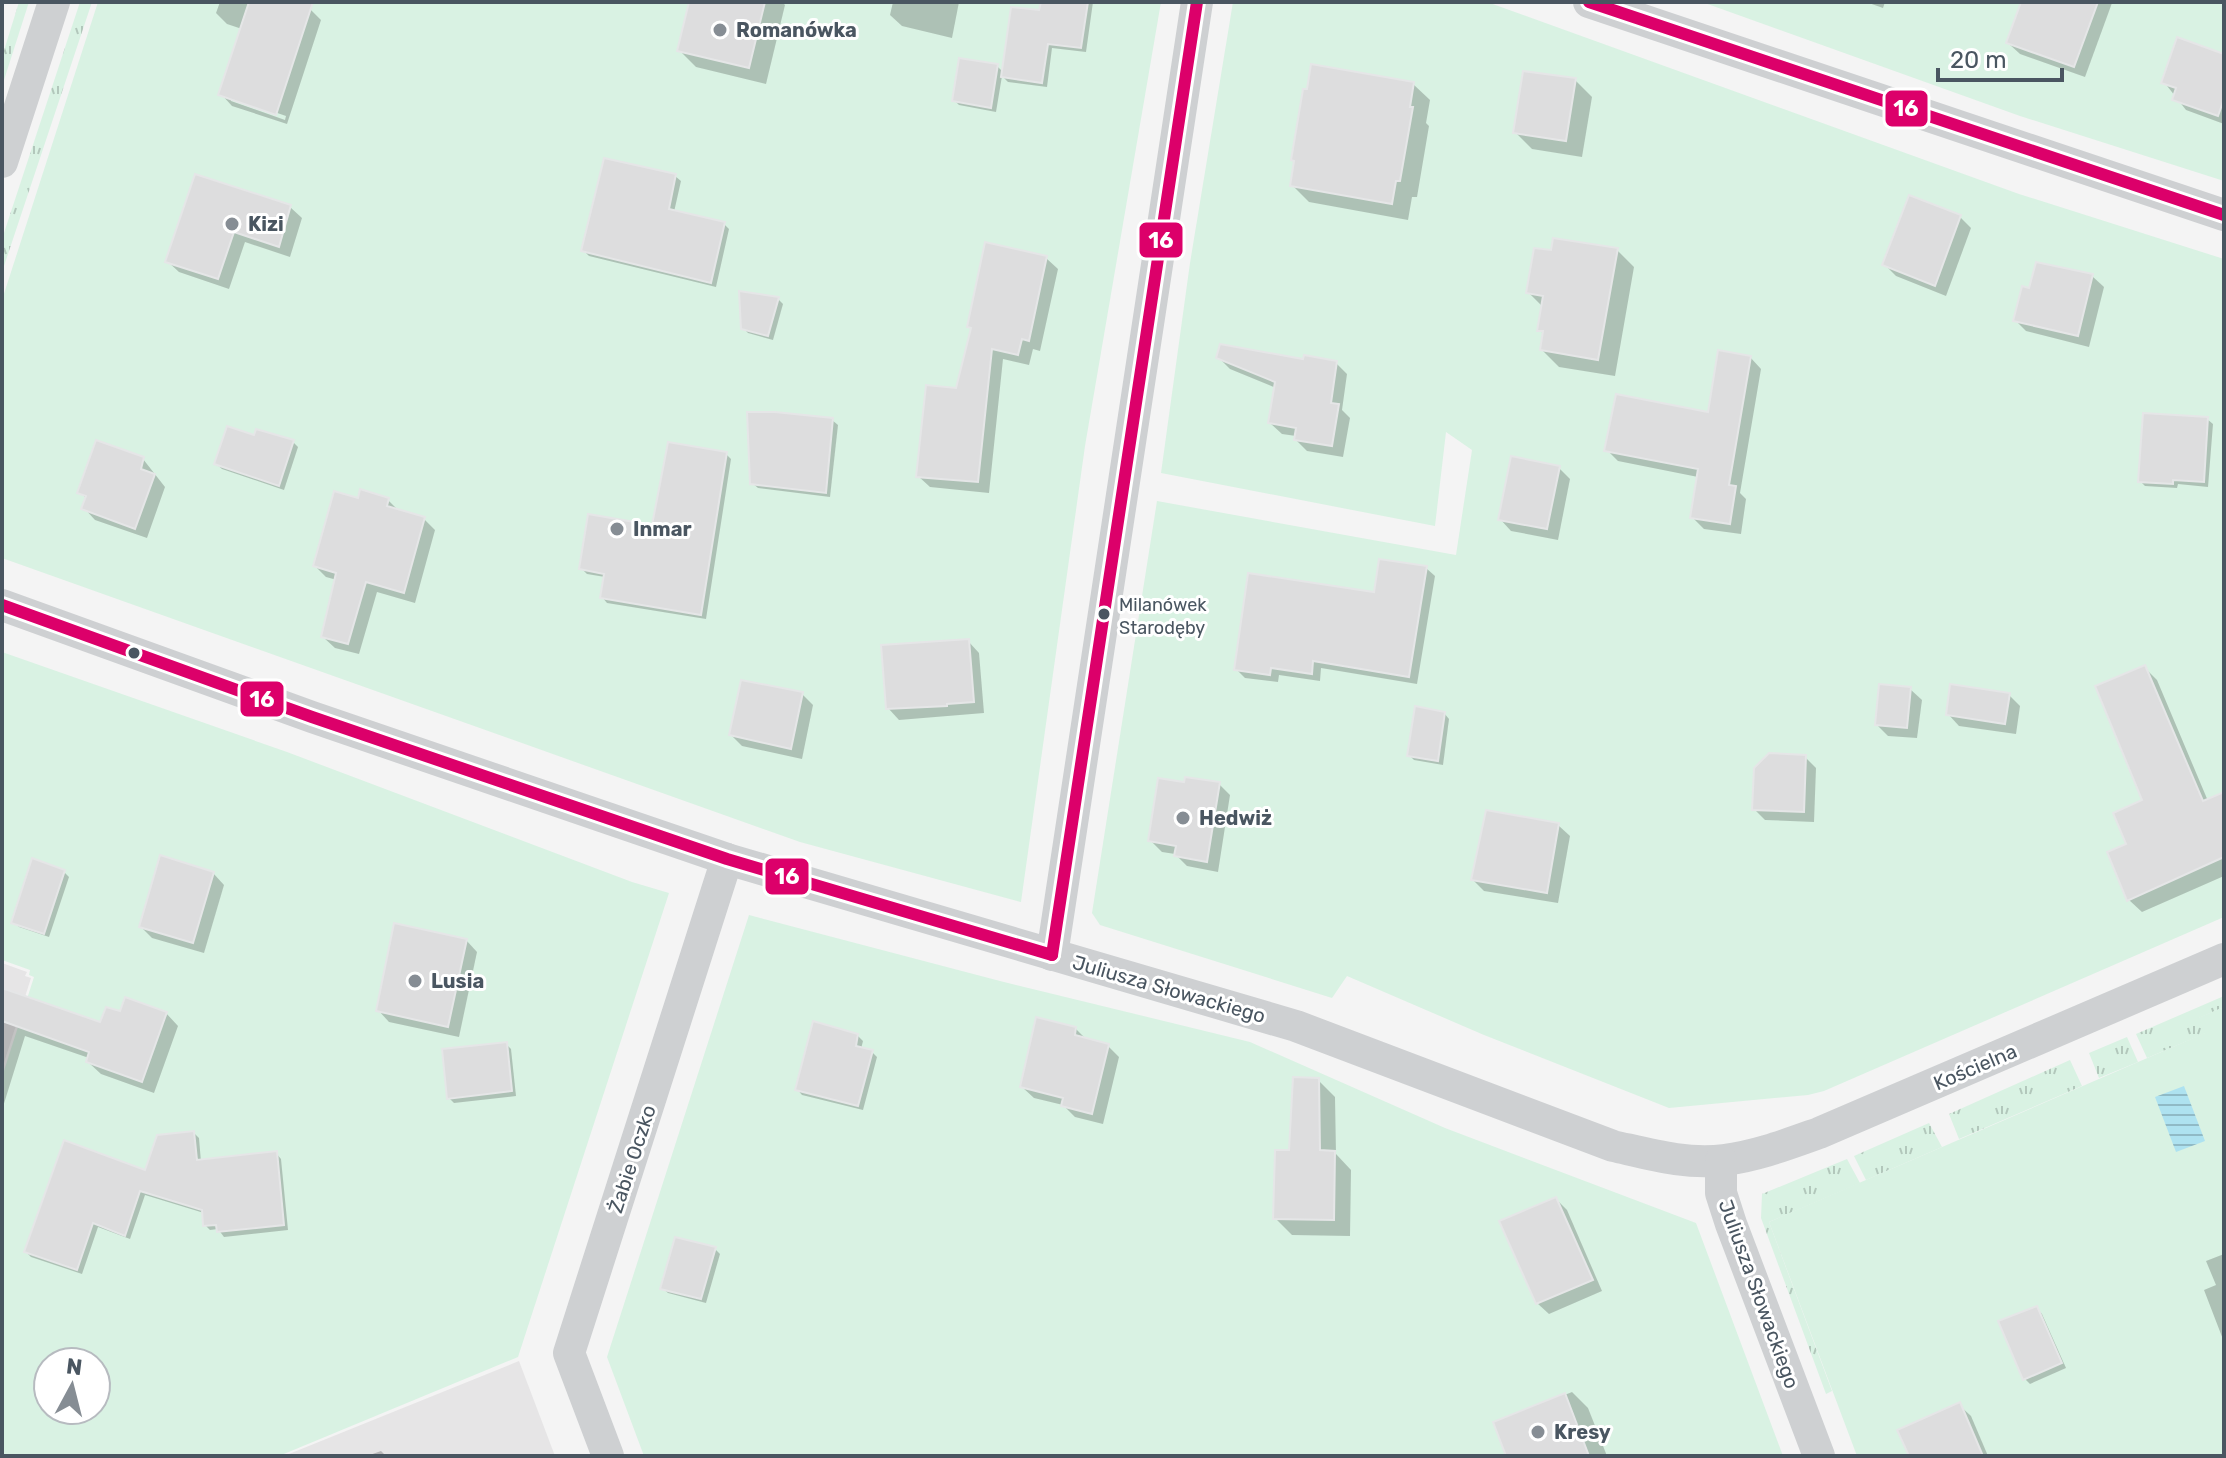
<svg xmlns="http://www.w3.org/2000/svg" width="2226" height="1458" viewBox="0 0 2226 1458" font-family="Rubik,sans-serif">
<defs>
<pattern id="grass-tufts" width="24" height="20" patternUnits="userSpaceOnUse" patternTransform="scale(2)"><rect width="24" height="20" fill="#d9f2e3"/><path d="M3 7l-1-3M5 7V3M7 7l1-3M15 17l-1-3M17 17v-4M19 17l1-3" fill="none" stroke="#b2c7bb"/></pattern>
<pattern id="water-rules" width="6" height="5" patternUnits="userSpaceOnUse" patternTransform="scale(2)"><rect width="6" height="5" fill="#aee2f0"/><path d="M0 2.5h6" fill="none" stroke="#90bac6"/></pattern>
</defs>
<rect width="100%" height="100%" fill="#f4f4f4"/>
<!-- education -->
<g fill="#e6e5e6">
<polygon points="2,963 27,972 25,976 31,978 2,1069"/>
<polygon points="519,1361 555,1456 284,1456"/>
</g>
<!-- grass -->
<g fill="url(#grass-tufts)">
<polygon points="19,2 29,2 4,80 2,57"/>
<polygon points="80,2 92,2 2,272 2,239"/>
<polygon points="2224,996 2224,1007 2199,1018 2206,1033 2147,1058 2136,1034"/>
<polygon points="2127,1037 2138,1062 2099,1078 2089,1053"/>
<polygon points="2070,1060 2082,1086 1959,1139 1949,1114"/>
<polygon points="1929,1123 1942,1147 1866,1180 1854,1156"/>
<polygon points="1847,1159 1860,1183 1769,1222 1832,1391 1826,1394 1761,1218 1762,1194"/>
</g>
<!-- garden -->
<g fill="#d9f2e3" fill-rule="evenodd">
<polygon points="98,2 1161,2 1085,446 1021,902 800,842 2,558 2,300"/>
<polygon points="1233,2 1487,2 2019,194 2224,259 2224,917 1824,1091 1808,1095 1669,1108 1484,1035 1347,976 1332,998 1100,925 1092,913 1157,501 1456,555 1472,450 1446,432 1435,526 1161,473 1190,263"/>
<polygon points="1702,2 2224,2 2224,181 2020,116"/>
<path d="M2,652L287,752L632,882L669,893L518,1357L279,1456H2V1077L34,977L29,975L30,970L2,960ZM48,1362H96V1410H48Z"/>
<polygon points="749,915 1000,981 1250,1042 1445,1128 1696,1223 1783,1456 644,1456 607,1357"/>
<polygon points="2224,1007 2224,1456 1857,1456 1769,1222 2205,1033 2198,1018"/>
</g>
<!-- water -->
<polygon fill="url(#water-rules)" points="2184,1086 2205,1141 2176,1152 2155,1097"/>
<!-- shadow -->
<g fill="#0003" fill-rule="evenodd">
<path d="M220,2H288L310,9L321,20L287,124L232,106L221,94L242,29L227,24L216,13ZM231,97L286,116L285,120L231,101Z"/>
<polygon points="691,2 782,2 785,5 766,84 696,67 679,50"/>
<polygon points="893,2 959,2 952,38 902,26 890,15"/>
<polygon points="1043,2 1093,2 1086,52 1052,48 1047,87 1008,82 1002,76 996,112 959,105 954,100 997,66 1003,72 1041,12"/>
<polygon points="1866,2 1885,2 1883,8"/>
<polygon points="2023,2 2112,3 2085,77 2020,54 2008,43"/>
<polygon points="2224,56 2224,124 2186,110 2164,82"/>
<polygon points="1575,80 1592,97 1582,157 1532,149 1515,132"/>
<polygon points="1413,84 1430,100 1426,123 1429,126 1417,197 1412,197 1408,220 1309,202 1292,185 1295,162"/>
<polygon points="675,176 681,181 674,212 724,224 729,229 716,287 589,256 584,251"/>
<polygon points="197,177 290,207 302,218 290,257 245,242 229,289 179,272 167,261"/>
<polygon points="1960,217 1971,228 1946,296 1896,276 1885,265"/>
<polygon points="1617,250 1634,267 1615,376 1559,367 1542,350 1544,335 1540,330 1543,307 1528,292 1552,253"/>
<polygon points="1046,258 1058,269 1040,351 1033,349 1029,365 1003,359 989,493 930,487 918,476 958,390 972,330 969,326"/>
<polygon points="2092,276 2104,287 2089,347 2026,331 2015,320"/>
<polygon points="778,299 783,304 773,340 748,333 743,328"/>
<polygon points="1218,357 1336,363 1347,374 1342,410 1350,418 1343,457 1307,451 1296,440 1296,436 1282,434 1270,423 1276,388 1230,369"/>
<polygon points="1750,357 1761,369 1740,493 1746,499 1741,534 1704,529 1692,517 1698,477 1618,461 1607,450 1710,415"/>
<polygon points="2207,419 2213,424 2208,487 2178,484 2177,488 2145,486 2140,481"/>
<polygon points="832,420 838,425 830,497 758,488 752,483"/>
<polygon points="293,442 298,447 284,490 222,469 216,464"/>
<polygon points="726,454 731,459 706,619 607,603 602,597 605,577 587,574 582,569 654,527"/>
<polygon points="143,459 165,487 147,538 95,520 84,508 87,499 80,492"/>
<polygon points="1559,468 1570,479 1558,540 1511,531 1500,519"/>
<polygon points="359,500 388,500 400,512 424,519 435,530 415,603 377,592 359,654 335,648 323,637 337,580 326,577 315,566"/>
<polygon points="1426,568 1435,576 1417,684 1321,668 1320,681 1279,675 1278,682 1245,678 1236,669"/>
<polygon points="968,641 979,653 984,713 899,720 888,708"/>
<polygon points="2144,667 2157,680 2208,801 2224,794 2224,876 2142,912 2129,900 2129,845 2145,801"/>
<polygon points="1910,689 1922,700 1917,738 1888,736 1877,725"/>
<polygon points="802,694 813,705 802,759 742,746 731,735"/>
<polygon points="2009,695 2020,706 2016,734 1959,726 1948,714"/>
<polygon points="1444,713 1449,719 1443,765 1414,760 1409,755"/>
<polygon points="1805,757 1816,768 1814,822 1765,820 1754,809"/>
<polygon points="1186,784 1219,784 1230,795 1218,872 1187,866 1175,854 1162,852 1151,841"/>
<polygon points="1558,825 1570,836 1558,903 1484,891 1473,880"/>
<polygon points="64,872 69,877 49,937 19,927 14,922"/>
<polygon points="213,873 224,885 204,953 152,938 141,927"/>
<polygon points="466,940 477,952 459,1037 389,1022 378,1010"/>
<polygon points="2,990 102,1025 122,1014 166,1013 178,1026 154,1093 101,1074 88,1062 89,1058 25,1036 2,1110"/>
<polygon points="1075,1028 1087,1040 1108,1046 1119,1057 1103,1124 1075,1117 1063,1105 1034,1098 1022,1087"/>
<polygon points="857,1035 863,1041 861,1049 872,1052 877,1057 863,1110 802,1095 797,1089"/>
<polygon points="506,1044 511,1049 516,1096 454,1103 449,1098"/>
<polygon points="1318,1080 1335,1097 1336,1154 1351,1170 1350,1236 1292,1235 1275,1218 1291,1152"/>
<polygon points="194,1133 199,1138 201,1162 276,1153 281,1159 288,1230 224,1237 218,1229 210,1230 205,1225 204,1213 145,1195 130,1239 98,1227 82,1274 31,1257 26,1252 146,1173"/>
<polygon points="1556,1199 1567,1210 1602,1291 1549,1314 1537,1303"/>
<polygon points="715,1249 720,1254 706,1303 668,1293 662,1288"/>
<polygon points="2224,1254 2224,1342 2204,1290 2216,1285 2206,1261"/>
<polygon points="2037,1308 2042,1314 2066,1368 2030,1384 2025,1379"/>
<polygon points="1572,1392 1588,1408 1607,1456 1505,1456 1496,1423"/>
<polygon points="1959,1405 1971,1416 1988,1456 1911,1456"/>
<polygon points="381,1451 386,1456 367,1456"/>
</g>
<!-- building -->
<g fill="#ddddde" stroke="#e5e6e7" stroke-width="2">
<polygon points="249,2 313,2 276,115 218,95"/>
<polygon points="689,2 765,2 749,68 677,51"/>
<polygon points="1041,2 1088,2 1081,48 1048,44 1042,83 1001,77 1011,7 1039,10"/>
<polygon points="2021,2 2098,2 2074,67 2006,43"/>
<polygon points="2177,37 2224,54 2224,99 2218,116 2172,100 2176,88 2161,83"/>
<polygon points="959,58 998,64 991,108 952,101"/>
<polygon points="1311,64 1414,82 1410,107 1413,107 1400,181 1396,181 1392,204 1290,186 1294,161 1291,160 1303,89 1307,89"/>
<polygon points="1523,71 1576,78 1566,141 1513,133"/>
<polygon points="604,158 676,174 669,209 725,222 711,283 581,251"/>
<polygon points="195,174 291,205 279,247 234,232 218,279 165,262"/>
<polygon points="1909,195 1961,215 1935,286 1882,265"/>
<polygon points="1553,238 1618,248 1598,360 1540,350 1543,331 1537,331 1543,296 1526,293 1534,248 1551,250"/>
<polygon points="985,242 1047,256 1029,341 1022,339 1018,355 992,349 978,482 916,477 926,385 956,388 971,328 967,327"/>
<polygon points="2036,262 2093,274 2078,336 2013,321 2022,286 2029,288"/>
<polygon points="739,291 779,297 768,336 741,329"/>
<polygon points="1220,344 1303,359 1304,355 1337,361 1331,403 1339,404 1332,446 1294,440 1296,428 1268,423 1275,382 1216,358"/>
<polygon points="1718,350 1751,356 1729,485 1736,486 1730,524 1690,518 1698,469 1604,451 1616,394 1708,412"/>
<polygon points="747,412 775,412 833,418 826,493 750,484"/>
<polygon points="2143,413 2208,417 2204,482 2173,480 2173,484 2138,482"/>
<polygon points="227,426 254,435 256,429 294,440 279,486 214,464"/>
<polygon points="96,440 144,457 141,469 155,474 135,529 81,509 86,496 77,493"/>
<polygon points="668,442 727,452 701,615 600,598 604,574 579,569 588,514 652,525"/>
<polygon points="1511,456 1560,466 1547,529 1498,520"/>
<polygon points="360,489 389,498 387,506 425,517 404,593 366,582 348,644 321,637 336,573 313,566 334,491 358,498"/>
<polygon points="1379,559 1427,566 1409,677 1313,661 1312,674 1271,668 1270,675 1234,670 1248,573 1374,592"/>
<polygon points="969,639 974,702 947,704 947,706 886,709 881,645"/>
<polygon points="2145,665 2203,801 2224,792 2224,857 2127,901 2107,852 2126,844 2113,813 2142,800 2095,686"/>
<polygon points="741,680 803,692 791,749 729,735"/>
<polygon points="1879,684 1911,687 1907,728 1875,725"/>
<polygon points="1950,684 2010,693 2005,724 1946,715"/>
<polygon points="1415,706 1445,712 1438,761 1407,756"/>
<polygon points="1769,753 1806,755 1804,812 1752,810 1754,768"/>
<polygon points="1185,777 1220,782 1207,862 1174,856 1176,846 1148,841 1158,778 1184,782"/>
<polygon points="1486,810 1559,823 1547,893 1471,880"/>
<polygon points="160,855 214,872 193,943 139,927"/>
<polygon points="32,858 65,870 44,934 11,923"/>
<polygon points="394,923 467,939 448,1027 376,1011"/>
<polygon points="2,988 100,1022 106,1007 120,1011 125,997 167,1012 142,1082 86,1062 89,1052 2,1021"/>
<polygon points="1036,1017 1076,1027 1075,1035 1109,1044 1092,1114 1061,1106 1063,1098 1020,1087"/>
<polygon points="813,1021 858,1034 856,1046 873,1050 858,1106 795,1090"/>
<polygon points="507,1042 512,1091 447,1099 442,1049"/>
<polygon points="1293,1077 1319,1078 1320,1150 1335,1151 1334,1220 1273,1219 1275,1150 1289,1150"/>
<polygon points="194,1131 197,1160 277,1151 284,1225 217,1232 216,1225 203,1226 202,1210 140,1191 125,1236 93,1223 77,1270 24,1252 64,1140 145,1170 157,1135"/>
<polygon points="1556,1197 1593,1280 1536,1304 1499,1221"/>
<polygon points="675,1237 716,1247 701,1299 660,1289"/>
<polygon points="2037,1306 2062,1363 2023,1380 1998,1321"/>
<polygon points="1565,1393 1589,1456 1506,1456 1493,1422"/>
<polygon points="1960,1402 1983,1456 1909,1456 1897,1430"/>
</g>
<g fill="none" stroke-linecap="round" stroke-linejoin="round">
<!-- street -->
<g stroke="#ced0d2" stroke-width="32">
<polyline points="1589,2 2224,215"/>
<polyline points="2,162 54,2"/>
<path d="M2,605L312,717L727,859L1296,1026L1613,1146C1649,1154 1687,1165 1724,1160C1757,1156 1788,1144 1819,1133L2224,959"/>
<polyline points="1052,955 1197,2"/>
<polyline points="1721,1161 1721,1193 1731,1224 1819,1456"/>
<polyline points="608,1456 569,1353 727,859"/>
</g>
<defs>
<g id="bus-1">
<polyline points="1589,2 2224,215"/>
<polyline points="2,605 312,717 727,859 1052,955"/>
<polyline points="1052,955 1197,2"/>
</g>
</defs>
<!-- bus-1 casing -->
<use href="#bus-1" stroke="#fff" stroke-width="18"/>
<!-- bus-1 -->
<use href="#bus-1" stroke="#dc006a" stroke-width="12"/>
</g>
<!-- markers -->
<g fill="#868d94" stroke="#fff" stroke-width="3">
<circle cx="720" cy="30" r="8"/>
<circle cx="232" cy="224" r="8"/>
<circle cx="617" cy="529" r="8"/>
<circle cx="1183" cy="818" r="8"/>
<circle cx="415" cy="981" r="8"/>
<circle cx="1538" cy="1432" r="8"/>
</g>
<g fill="#4a5661" stroke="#fff" stroke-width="3">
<circle cx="1104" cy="614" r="7"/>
<circle cx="134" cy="653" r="7"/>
</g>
<g text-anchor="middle" stroke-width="6" stroke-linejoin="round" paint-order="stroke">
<!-- bus labels -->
<g font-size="18" fill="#4a5661" stroke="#fff" text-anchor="start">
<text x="1119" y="611">Milanówek<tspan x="1119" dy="23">Starodęby</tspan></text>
</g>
<!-- poi labels -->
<g font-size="20" font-weight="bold" fill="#4a5661" stroke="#fff" text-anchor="start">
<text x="736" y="37">Romanówka</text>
<text x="248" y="231">Kizi</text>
<text x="633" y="536">Inmar</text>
<text x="1199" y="825">Hedwiż</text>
<text x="431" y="988">Lusia</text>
<text x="1554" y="1439">Kresy</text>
</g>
<!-- street labels -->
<g font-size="20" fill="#4a5661" stroke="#fff">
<text transform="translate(1169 989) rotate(16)" y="7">Juliusza Słowackiego</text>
<text transform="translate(1975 1067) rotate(-23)" y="7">Kościelna</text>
<text transform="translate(632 1159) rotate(-72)" y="7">Żabie Oczko</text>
<text transform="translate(1759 1294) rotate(70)" y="7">Juliusza Słowackiego</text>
</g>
</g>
<g stroke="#fff" stroke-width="3">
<rect x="1884" y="89" width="45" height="39" rx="8" fill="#dc006a"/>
<rect x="1138" y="221" width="46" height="38" rx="8" fill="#dc006a"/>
<rect x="239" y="680" width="46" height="38" rx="8" fill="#dc006a"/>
<rect x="764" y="857" width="46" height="39" rx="8" fill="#dc006a"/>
</g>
<g font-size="22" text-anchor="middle" font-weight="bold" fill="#fff">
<text x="1906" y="116">16</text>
<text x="1161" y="248">16</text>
<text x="262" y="707">16</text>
<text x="787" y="884">16</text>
</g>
<!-- border -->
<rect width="2226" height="1458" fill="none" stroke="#4a5661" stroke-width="8"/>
<!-- north arrow -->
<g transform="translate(72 1386) rotate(7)"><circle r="38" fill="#ffffff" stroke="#b7bbc0" stroke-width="2"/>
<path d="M0-6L14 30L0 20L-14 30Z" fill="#868d94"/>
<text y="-12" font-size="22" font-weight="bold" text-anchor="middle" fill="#4a5661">N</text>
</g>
<!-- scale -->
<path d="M1938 68v12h124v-12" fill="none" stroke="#4a5661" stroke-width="4"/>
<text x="1950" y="68" font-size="24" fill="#4a5661" stroke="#ffffff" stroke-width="6" paint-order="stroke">20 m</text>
</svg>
